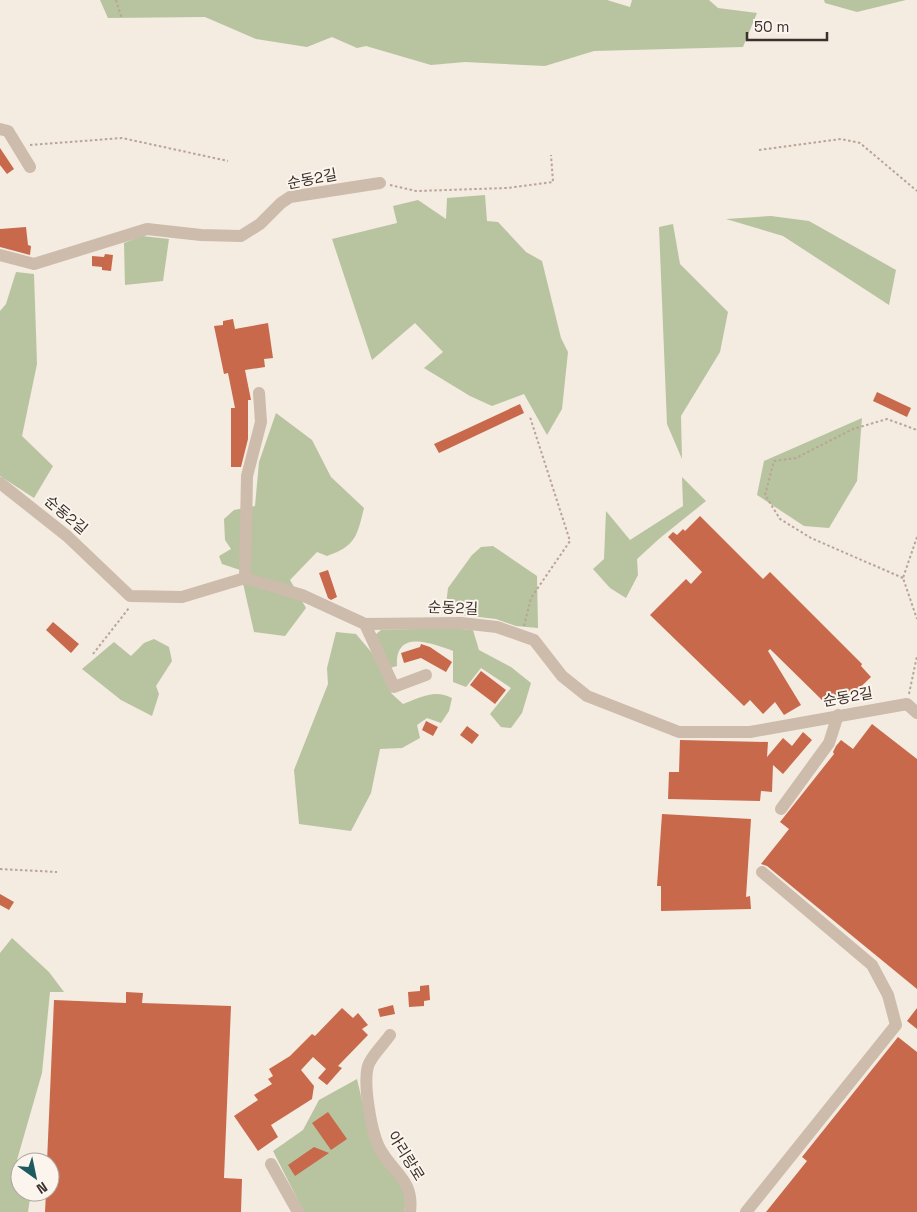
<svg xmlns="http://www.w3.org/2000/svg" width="917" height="1212" viewBox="0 0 917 1212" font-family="'Space Grotesk','Noto Sans KR',sans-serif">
<rect width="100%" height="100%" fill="#f4ebe1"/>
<!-- green -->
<g fill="#b8c4a0">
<polygon points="100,0 607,0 630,7 632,0 709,0 718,8 757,13 743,47 594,51 545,66 465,62 431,65 366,46 357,48 332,37 307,47 256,39 205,17 108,18"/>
<polygon points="824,0 906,0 857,12 825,3"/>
<polygon points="485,195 487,221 498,222 526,252 542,261 561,338 568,352 562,409 547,435 524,394 492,406 470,396 424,368 443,352 415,323 372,360 332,239 397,223 393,206 418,200 446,219 447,198"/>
<polygon points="771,216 809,221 896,270 889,305 783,236 726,219"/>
<polygon points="673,224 680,264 728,312 720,352 681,416 682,459 667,424 659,227"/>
<polygon points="142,236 169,239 163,281 125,285 124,243"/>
<polygon points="16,272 34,274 37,364 22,436 53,466 34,498 0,476 0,311 6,304"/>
<path d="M276,413L312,440L331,477L364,508C357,536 356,546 327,556L317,552L290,580L306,608L285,636L254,632L240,570L222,564L219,556L231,549L225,540L224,519L234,510L255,506L259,462Z"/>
<polygon points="862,418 857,481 829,528 804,526 757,495 764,461"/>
<polygon points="682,477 706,501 660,538 637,559 638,575 626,598 610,588 593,569 604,559 606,511 630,540 683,506"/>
<polygon points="493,546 537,576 538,628 516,626 496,619 445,613 448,588 472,555 481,547"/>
<path d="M449,628L473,630L479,650L511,667L531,683L522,713L511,728L501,727L490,714L511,688L481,668L466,687L453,682V651C431,643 395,629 397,666L390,668L375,635L381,630Z"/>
<path d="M336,632L356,634L372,653L392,694L403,704C421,697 435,689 452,698L449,711L441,723L427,718L417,725L420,738L402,748L380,749L371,793L351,831L299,824L294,770L328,684L327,668Z"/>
<polygon points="154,639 169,647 172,661 156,686 159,694 152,716 121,700 82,669 114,642 131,656 144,643"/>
<polygon points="12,938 49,972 64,992 50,992 42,1073 17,1160 20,1167 20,1192 31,1192 28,1212 0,1212 0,953"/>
<polygon points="357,1079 372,1143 407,1192 404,1212 304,1212 273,1151 303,1130 319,1100"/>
</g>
<!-- building -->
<g fill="#c8694b">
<polygon points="0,148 14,169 7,174 0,165"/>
<polygon points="26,227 28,245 31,246 30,255 0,247 0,229"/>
<polygon points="105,254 113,255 111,271 102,270 102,267 92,266 92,256 104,257"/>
<polygon points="233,319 235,329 268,323 273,358 264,359 265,367 245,370 251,400 248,400 248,439 241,467 231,467 231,408 235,408 228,373 224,374 214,326 223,325 223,321"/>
<polygon points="877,392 911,408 907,417 873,401"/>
<polygon points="520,404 524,413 439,453 434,444"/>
<polygon points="700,516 763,579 770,572 862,664 861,666 871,677 843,704 833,693 824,702 770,649 768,651 801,705 784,715 775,702 763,714 750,700 744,706 650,615 686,579 691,584 702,572 668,537 673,532 677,535 683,529 685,531"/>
<polygon points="328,570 337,597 331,600 328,598 319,573"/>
<polygon points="53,622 79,644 71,653 46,630"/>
<polygon points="421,644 430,647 452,662 446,672 421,658 404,663 401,653 420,647"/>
<polygon points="481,671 506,690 495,704 470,685"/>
<polygon points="426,721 438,727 433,736 422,730"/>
<polygon points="872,724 917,759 917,989 767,866 761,864 789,829 780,822 834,754 833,752 836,746 841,740 853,749"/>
<polygon points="467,726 479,735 472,744 460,735"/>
<polygon points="803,732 812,740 783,774 773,765 772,792 761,791 760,801 668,799 669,772 679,772 680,740 768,742 767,757 783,738 792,746"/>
<polygon points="662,814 751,819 746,897 750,896 751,909 661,911 661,886 657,886"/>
<polygon points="0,894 14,902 9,910 0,905"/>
<polygon points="429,985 430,1000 424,1001 424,1006 409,1007 408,992 420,991 420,986"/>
<polygon points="126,992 143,993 142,1003 231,1006 224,1178 242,1179 241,1212 45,1212 46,1192 50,1192 50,1162 47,1162 54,1000 126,1003"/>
<polygon points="393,1005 395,1014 380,1017 378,1009"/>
<polygon points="342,1008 353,1018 358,1013 368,1025 362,1029 368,1035 338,1066 342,1068 327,1085 318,1078 326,1069 313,1057 301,1070 314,1086 312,1099 271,1125 278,1137 258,1151 234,1116 258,1100 254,1095 272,1084 268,1079 273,1076 269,1069 290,1056 312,1034 315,1036"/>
<polygon points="917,1008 917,1029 907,1021"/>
<polygon points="898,1037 917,1052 917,1212 766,1212 807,1161 802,1157"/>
<polygon points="328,1112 347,1139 331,1150 312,1123"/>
<polygon points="314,1147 329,1153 295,1176 288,1165"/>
</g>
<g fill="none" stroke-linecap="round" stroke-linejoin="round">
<!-- path -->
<g stroke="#b9a596" stroke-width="2" stroke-dasharray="2.5 2.5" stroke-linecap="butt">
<polyline points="116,0 122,19"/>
<polyline points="30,145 122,138 228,161"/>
<polyline points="759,150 841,139 860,143 917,191"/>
<polyline points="390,185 416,191 507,188 553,182 551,155"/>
<polyline points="917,537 903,578 917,619"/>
<polyline points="903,578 811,538 780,519 765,495 774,461 796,458 853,429 887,419 917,430"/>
<polyline points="524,626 531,598 570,541 530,417"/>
<polyline points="93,654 129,608"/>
<polyline points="909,694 917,656"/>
<polyline points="0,869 57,872"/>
</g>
<!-- minor -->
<g stroke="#cdbbac" stroke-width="12">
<polyline points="0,129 8,131 30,167"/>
<polyline points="0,255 34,264 147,229 201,235 241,236 260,224 281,203 290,197 380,183"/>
<polyline points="0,483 67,536 130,596 182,597 245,578 302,595 365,624 461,623 497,627 534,640 562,676 587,696 679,732 750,732 907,704 917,713"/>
<polyline points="245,578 247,476 261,422 259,393"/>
<polyline points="365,624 394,687 426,675"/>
<polyline points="781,809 829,743 838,715"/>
<path d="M390,1035C384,1044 371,1056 368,1066C363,1084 371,1132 380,1149C394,1174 414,1180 410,1212"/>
<polyline points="271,1164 298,1212"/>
<polyline points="746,1212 896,1025 888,995 872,965 762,872"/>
</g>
</g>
<g text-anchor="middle" stroke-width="4" stroke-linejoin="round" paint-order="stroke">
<!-- street labels -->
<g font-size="15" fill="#3b302b" stroke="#fbf5ee">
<text transform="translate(312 179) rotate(-11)" y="5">순동2길</text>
<text transform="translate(66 515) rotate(40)" y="5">순동2길</text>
<text transform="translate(453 608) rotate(2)" y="5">순동2길</text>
<text transform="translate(848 697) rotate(-10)" y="5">순동2길</text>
<text transform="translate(406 1156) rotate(58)" y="5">아리랑로</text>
</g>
</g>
<!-- north arrow -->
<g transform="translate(35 1177) rotate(147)"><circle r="24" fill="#fbf5ee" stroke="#aea6a0"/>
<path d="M0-4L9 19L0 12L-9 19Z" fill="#1f5a5e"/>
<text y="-8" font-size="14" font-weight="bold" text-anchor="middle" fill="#3b302b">N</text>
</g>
<!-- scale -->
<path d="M747 32v8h80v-8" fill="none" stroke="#3b302b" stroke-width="2.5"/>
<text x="754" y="32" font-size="15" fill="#3b302b" stroke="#fbf5ee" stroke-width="4" paint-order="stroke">50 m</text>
</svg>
